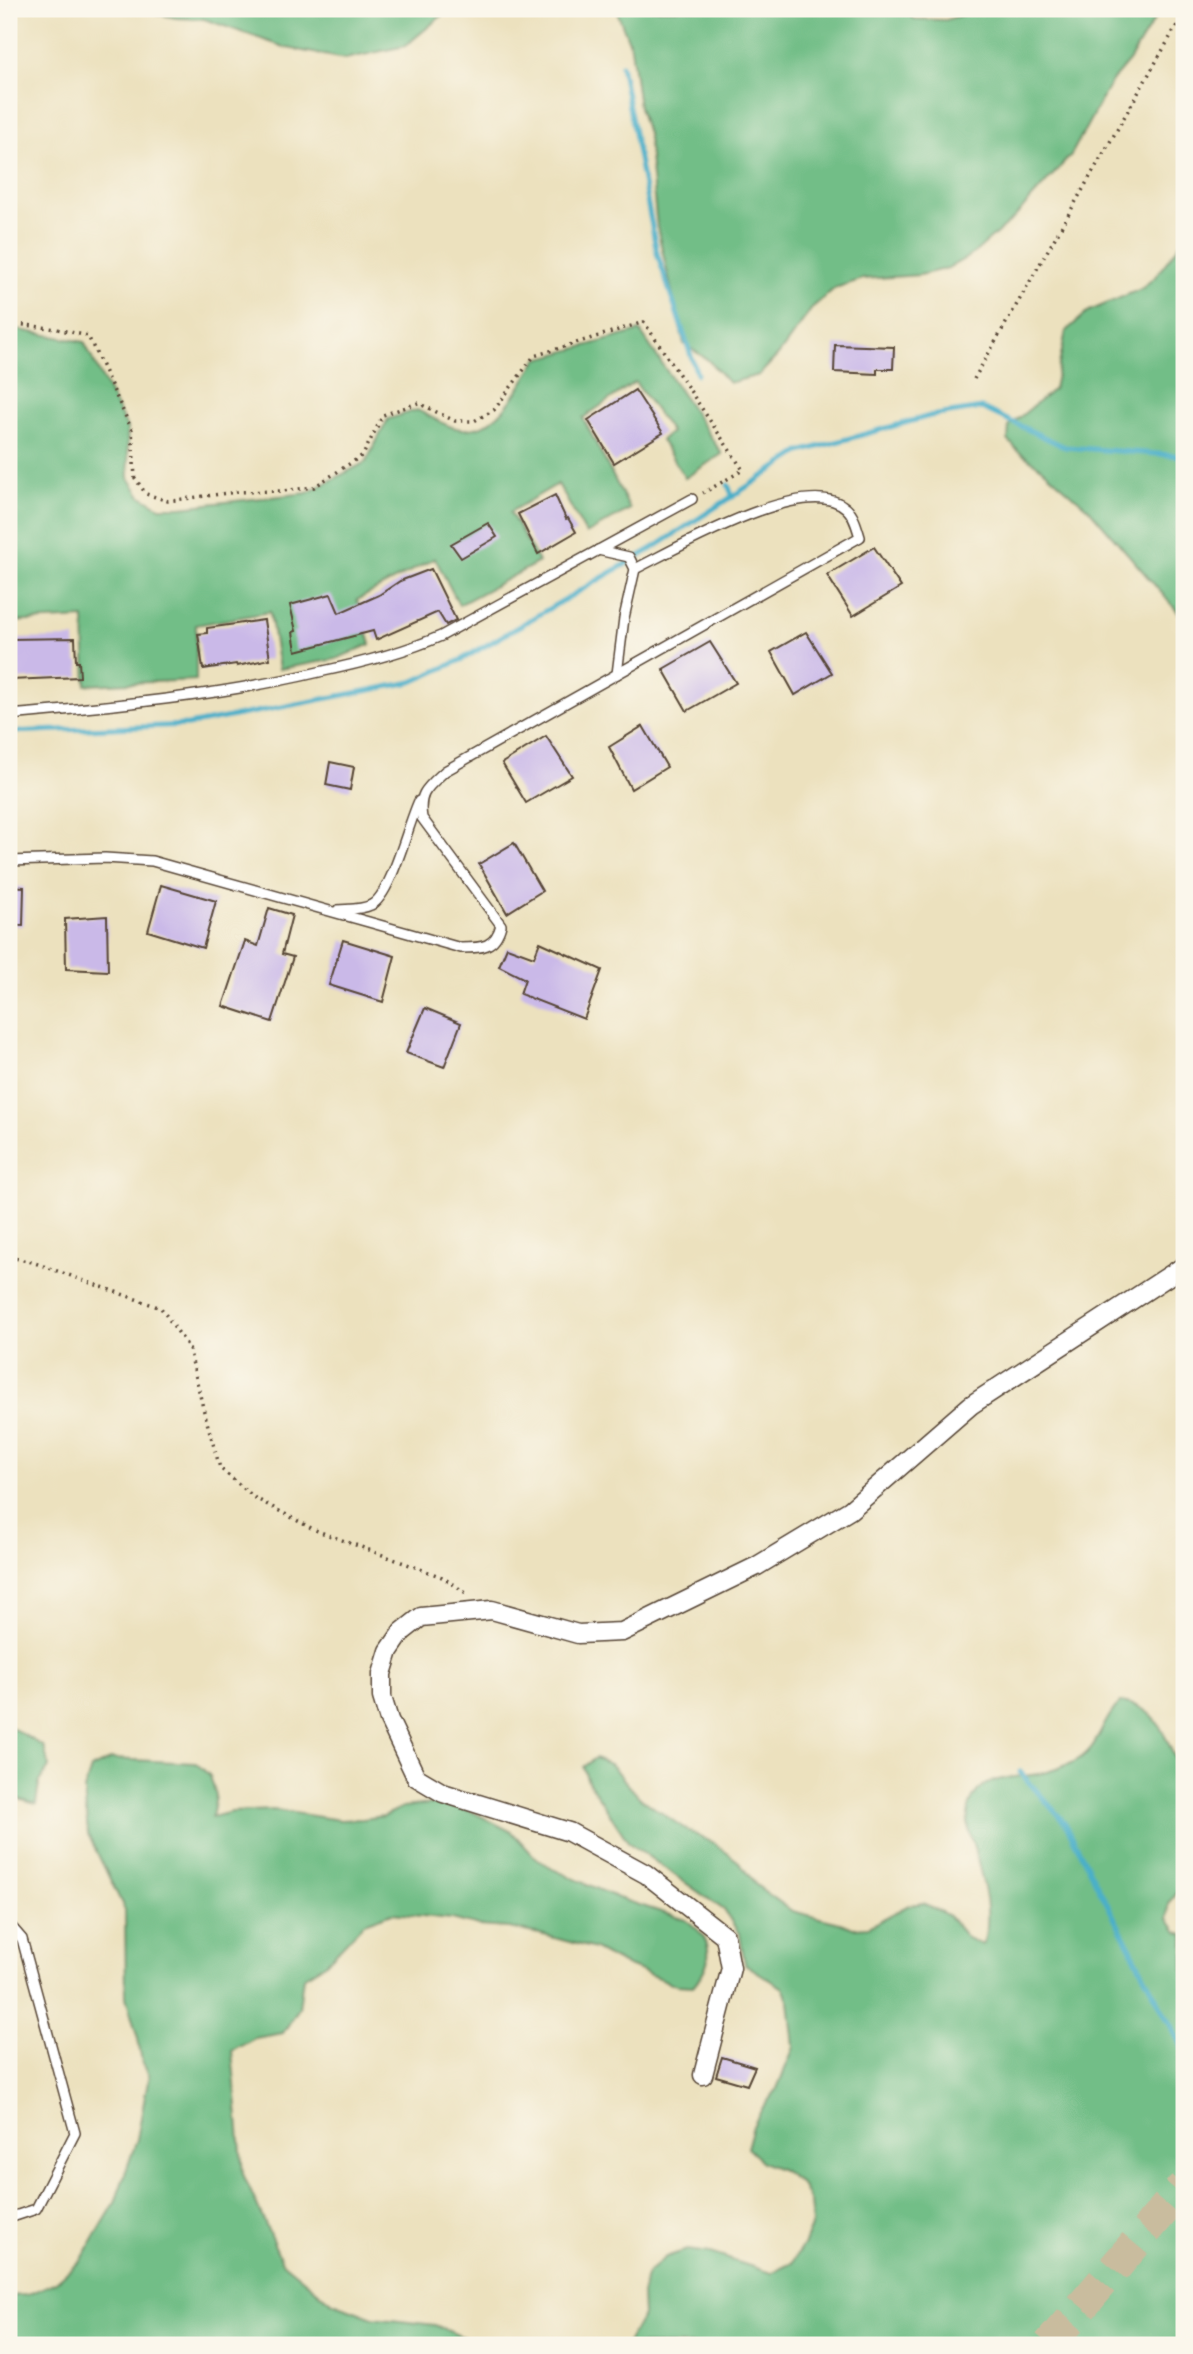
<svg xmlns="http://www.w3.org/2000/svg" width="1193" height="2354" viewBox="0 0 1193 2354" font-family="'Sorts Mill Goudy',serif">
<rect width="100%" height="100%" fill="#fbf7ec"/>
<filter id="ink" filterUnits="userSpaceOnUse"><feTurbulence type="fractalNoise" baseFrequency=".0143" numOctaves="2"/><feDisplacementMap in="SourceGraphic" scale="14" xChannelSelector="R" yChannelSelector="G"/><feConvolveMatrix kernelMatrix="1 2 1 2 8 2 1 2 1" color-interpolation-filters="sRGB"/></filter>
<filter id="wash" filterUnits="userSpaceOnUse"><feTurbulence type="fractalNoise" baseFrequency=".00686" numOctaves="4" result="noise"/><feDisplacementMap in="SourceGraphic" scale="28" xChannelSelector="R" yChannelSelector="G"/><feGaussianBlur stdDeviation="1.57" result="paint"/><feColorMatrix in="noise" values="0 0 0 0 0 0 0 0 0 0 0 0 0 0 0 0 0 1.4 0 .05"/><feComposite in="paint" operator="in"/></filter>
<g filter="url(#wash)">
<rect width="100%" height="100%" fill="#ece1be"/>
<!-- forest -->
<g fill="#72be87" stroke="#567452" stroke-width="2">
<polygon points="136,9 450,9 405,46 345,59 287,48 204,19 176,18"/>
<polygon points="616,9 901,9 914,19 946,20 981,9 1161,9 1129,61 1111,82 1071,155 1014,218 973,254 948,268 920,275 863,279 835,288 813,307 779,354 759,375 729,383 708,360 684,344 657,227 648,137 639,107 631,47"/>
<polygon points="1184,239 1184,619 1090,510 1043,469 1018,451 1008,440 1009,426 1054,389 1066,331 1089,311 1141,289 1155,277"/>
<path d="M9,328L84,342L127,428L129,478L141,496L160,507H181L307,493L366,462L388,419L417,410C428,415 440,423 452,427C496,441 517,389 538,359L640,331L722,454L685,478L661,440L671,432L635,382L583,418L630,509L586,534L558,484L510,512L539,562L459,605L435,558L357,600L371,644L336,659L279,669L270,612L196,625V680L86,685L84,618L9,622Z"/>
<path d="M1121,1702C1165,1708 1165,1745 1184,1777V1883L1169,1904L1168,1919L1177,1932L1184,1934V2345H626L643,2315L642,2294L648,2272L666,2257L687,2250L710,2253L771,2273L792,2263L804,2243L812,2224L810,2202L800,2183L782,2170L762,2162L747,2148L753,2126L763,2107L776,2091L794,2047L789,2001L783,1988L745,1964L740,1935L724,1910L629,1843L588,1781L583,1767L595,1758L610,1764L639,1797L688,1831L714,1843L739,1862L756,1885L792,1911L840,1923L853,1928L868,1927L909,1905L924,1903L949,1916L967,1938L982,1945C994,1919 983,1881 976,1855C971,1836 962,1817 973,1798C975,1794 980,1788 983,1786C1001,1775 1027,1778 1046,1772C1055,1770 1064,1766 1072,1763C1101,1750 1099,1722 1121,1702Z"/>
<polygon points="9,1726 44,1747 49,1767 39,1783 36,1804 15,1798 9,1794"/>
<path d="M111,1759L196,1763L210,1776L216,1796L212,1817L232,1812L274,1810L340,1820L363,1819L384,1816L403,1807L441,1803L473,1812L512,1832L533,1855L550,1868L618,1898L686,1920C715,1940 714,1962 693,1986L676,1985L621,1963L595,1949L540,1934L509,1928L479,1926L452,1919L392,1913L364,1923L326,1963L303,1977L299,2008L283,2033L255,2038L232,2051L243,2174L282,2262L331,2302L373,2318L435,2325L465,2338L473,2345H9V2296L27,2295L56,2282L82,2259L115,2203L137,2139L149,2075L142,2062L138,2039L126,1997L125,1910L88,1834L84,1790L91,1769Z"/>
</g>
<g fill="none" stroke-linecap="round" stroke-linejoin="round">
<!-- stream -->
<g stroke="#4aafc9" stroke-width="5">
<polyline points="621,65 657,253 697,374"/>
<polyline points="728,485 733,497"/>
<polyline points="9,732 188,725 412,682 461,660 655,547 800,452 930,416 982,408 1065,447 1184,456"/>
<polyline points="1020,1772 1065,1823 1184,2051"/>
</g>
</g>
<g id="blocks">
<!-- building -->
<g fill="#cab9e8">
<polygon points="835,345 894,347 893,369 877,369 877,374 834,372"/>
<polygon points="635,390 663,433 614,463 588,420"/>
<polygon points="555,495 566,519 568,518 576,532 538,554 518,514"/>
<polygon points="488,523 497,537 461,558 451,544"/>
<polygon points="874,547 901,587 853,616 827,575"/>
<polygon points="431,569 456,620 446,625 438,612 376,640 373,631 296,651 293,632 296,631 290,605 331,594 339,613 379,595 400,581"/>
<polygon points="264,620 270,659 237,666 236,664 203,669 198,634 207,633 207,628"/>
<polygon points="806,632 832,673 795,695 771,652"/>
<polygon points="75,638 76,662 79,662 80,677 10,680 9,639"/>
<polygon points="710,642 736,683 687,711 663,669"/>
<polygon points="643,726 667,767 631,789 609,747"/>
<polygon points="546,736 572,776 526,803 502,763"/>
<polygon points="330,762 354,767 350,790 326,785"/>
<polygon points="514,843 542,891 507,913 479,864"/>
<polygon points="161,885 216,901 203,948 148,931"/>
<polygon points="9,886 24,887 23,926 9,925"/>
<polygon points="269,908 292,915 282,954 293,957 272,1022 223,1006 245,941 258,946"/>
<polygon points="107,916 108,971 66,969 65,919"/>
<polygon points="343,940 395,956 383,1002 329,985"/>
<polygon points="540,942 602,970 584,1019 520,994 525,979 499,966 507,947 534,957"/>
<polygon points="425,1008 461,1023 444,1067 406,1053"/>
<polygon points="722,2057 755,2067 747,2085 716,2076"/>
</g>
</g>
</g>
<g filter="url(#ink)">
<use href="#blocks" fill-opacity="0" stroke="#564536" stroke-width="2"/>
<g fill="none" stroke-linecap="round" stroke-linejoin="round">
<!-- motorway-tunnel -->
<polyline stroke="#c9bc9e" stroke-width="33" stroke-dasharray="33 17" stroke-linecap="butt" points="1049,2345 1184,2186"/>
<defs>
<g id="service">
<polyline points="598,550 629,557 635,569 624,618 617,674"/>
<path d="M9,715C113,706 217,696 319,672C362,663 402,653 441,636L692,499"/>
<path d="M9,861L105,858L152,861L461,948C482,948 495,948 501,925L422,818C418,793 427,788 445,771L860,537C857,527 854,515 846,508C807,472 676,549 635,569"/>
<path d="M338,910C348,909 361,910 371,905C391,896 408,824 419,801"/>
<polyline points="9,1924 22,1939 75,2133 36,2209 9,2218"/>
</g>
<polyline id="minor" points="703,2075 731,1968 725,1936 646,1874 569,1832 443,1793 416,1777 389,1720 382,1697 382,1674 389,1651 402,1632 421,1617 492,1610 578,1634 622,1632 757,1566 850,1510 971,1405 1184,1266"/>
</defs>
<!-- service casing -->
<use href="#service" stroke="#564536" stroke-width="12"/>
<!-- minor casing -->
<use href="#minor" stroke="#564536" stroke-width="21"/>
<!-- path -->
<g stroke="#564536" stroke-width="3.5" stroke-dasharray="2 5" stroke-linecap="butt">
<polyline points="9,323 57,329 88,336 132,430 135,478 146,494 168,501 236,492 282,491 314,487 363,455 383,415 418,403 455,421 474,421 494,410 534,356 644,322 743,470 703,493"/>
<polyline points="974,379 1184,13"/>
<polyline points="9,1257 32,1262 161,1308 189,1348 203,1408 220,1468 255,1498 315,1530 442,1577 469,1595"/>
</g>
<!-- service -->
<use href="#service" stroke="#fff" stroke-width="9"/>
<!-- minor -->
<use href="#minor" stroke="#fff" stroke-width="18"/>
</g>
</g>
<!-- margin -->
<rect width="1193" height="2354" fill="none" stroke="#fbf7ec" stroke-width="35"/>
</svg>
